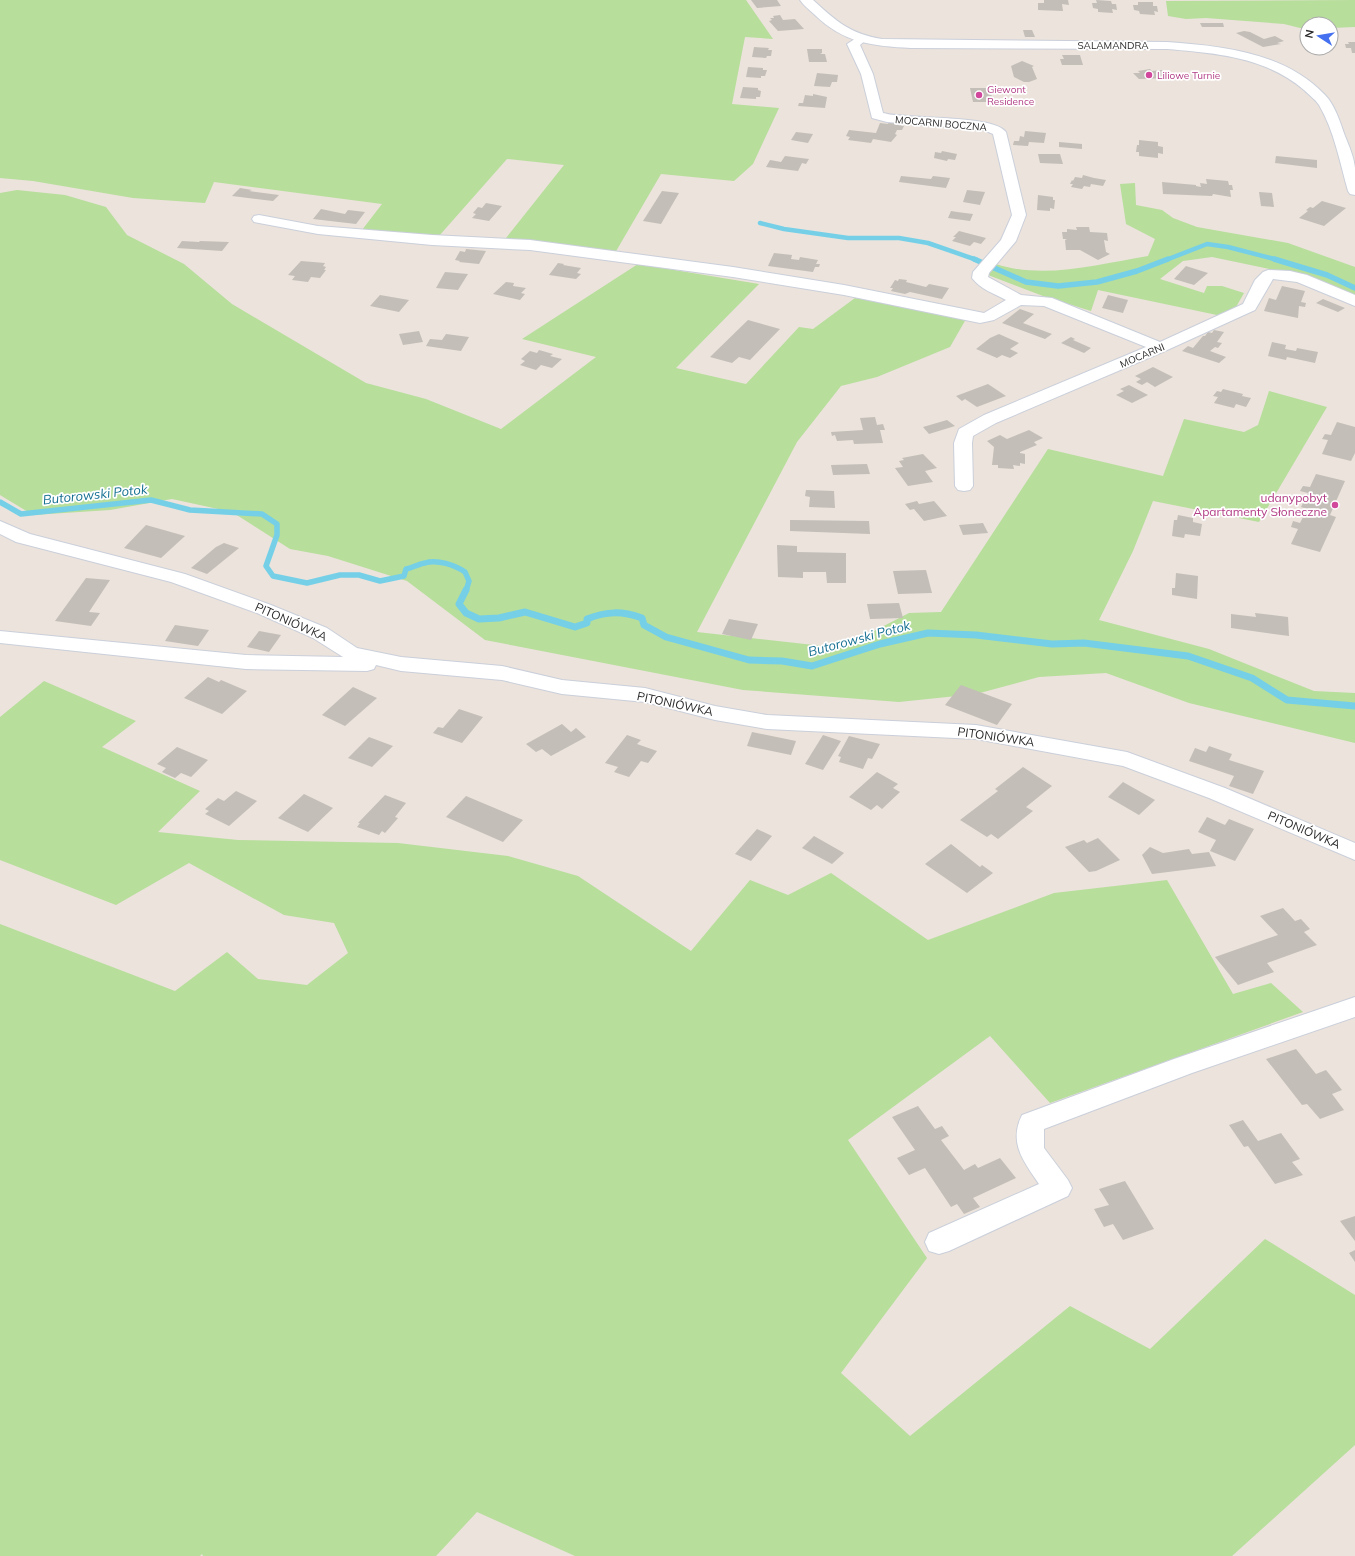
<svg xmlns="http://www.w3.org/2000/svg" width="1355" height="1556" viewBox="0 0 1355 1556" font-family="Mulish,sans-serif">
<rect width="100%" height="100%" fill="#ebe3dc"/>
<!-- green -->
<g fill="#b7de9b">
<polygon points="0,0 746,0 773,39 745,37 732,104 779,108 753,164 734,181 661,174 615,253 506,238 564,165 507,159 439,236 362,230 382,204 214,182 205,203 133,198 33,181 0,178"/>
<polygon points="1355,0 1355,27 1331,28 1331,24 1307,24 1307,28 1300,28 1284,24 1206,18 1186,19 1168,16 1166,1"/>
<path d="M1135,183L1136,205L1162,210L1173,218L1197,227L1288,243L1355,267V295L1317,279L1212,257L1183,261L1160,279L1204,293L1207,286H1222L1244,293L1236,307L1217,315L1098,290L1091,311L1043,296L988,275L996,264C1044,280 1099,264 1148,256L1155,239L1126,224L1120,184Z"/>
<polygon points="17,190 65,195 106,207 127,235 184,264 232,304 366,383 426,399 501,429 596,357 522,339 638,264 759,284 676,368 746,384 799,327 813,329 855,298 966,319 950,347 877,377 841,386 797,442 697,632 841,648 909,613 941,612 1048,449 1163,476 1184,419 1244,432 1258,425 1269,391 1327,407 1259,522 1153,501 1133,551 1099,620 1209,649 1314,691 1355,693 1355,743 1189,703 1106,673 1039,677 976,694 899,702 743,690 485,640 407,581 328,556 290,549 232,512 172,499 110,510 33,515 0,495 0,193"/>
<polygon points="44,681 136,721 102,747 200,791 158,832 238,840 398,843 508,856 578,876 691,951 750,880 788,895 831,873 928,940 1054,893 1167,880 1233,994 1271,983 1303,1012 1050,1103 990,1036 848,1140 927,1258 841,1373 910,1436 1070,1306 1150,1349 1265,1239 1355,1295 1355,1445 1232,1556 575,1556 477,1512 436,1556 203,1556 202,1554 200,1556 0,1556 0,924 175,991 227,952 258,979 307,985 348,953 334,923 284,915 189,863 116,905 0,860 0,717"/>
</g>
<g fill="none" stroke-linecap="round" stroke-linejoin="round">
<!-- stream-far2 -->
<g stroke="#75d0e7" stroke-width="4.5">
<polyline points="760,223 784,229 848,238 899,238 928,243 977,260"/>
<polyline points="1166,260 1207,244 1228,247 1278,260"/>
</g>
<!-- stream-far1 -->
<g stroke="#75d0e7" stroke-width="5.5">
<polyline points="974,259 1026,282 1058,286 1097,282 1137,271 1168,259"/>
<polyline points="1274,259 1327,275 1355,288"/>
<path d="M0,502L21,514L151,500L190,510L262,514L277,524V535L266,566L273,576L307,583L340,575H359L380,581L404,576L406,569C412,568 418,564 425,563C437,559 455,565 465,572L469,581L466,591"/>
</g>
<!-- stream -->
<path stroke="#75d0e7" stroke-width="7" d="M466,590L459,604L466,613L479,619L499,618L525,612L575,627L587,623V619C607,611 622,611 642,618L644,625L666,637L749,660L782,661L812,666L880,644L928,633L976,635L1052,644L1084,643L1188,656L1252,678L1287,700L1355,706"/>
</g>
<!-- building -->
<g fill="#c3beb8">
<polygon points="751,0 777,0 781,6 757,8"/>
<polygon points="1044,0 1068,0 1069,5 1062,4 1063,11 1038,10 1038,3 1044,3"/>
<polygon points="1096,0 1111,1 1112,4 1116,4 1117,10 1112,9 1113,13 1098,12 1098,9 1093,8 1092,3 1097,3"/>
<polygon points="1138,2 1153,2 1153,6 1157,6 1158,12 1154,11 1155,15 1140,14 1139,11 1134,10 1133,5 1138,5"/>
<polygon points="780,15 783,20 795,19 804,29 778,31 769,21 772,20 770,18 774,18 773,16"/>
<polygon points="1200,23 1223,23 1224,27 1202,27"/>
<polygon points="1023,30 1032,30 1035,37 1025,37"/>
<polygon points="1244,31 1250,32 1264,39 1275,36 1284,41 1277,43 1281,44 1263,47 1236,33"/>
<polygon points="1348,42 1355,42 1355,53 1352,53 1351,48 1346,48 1345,44 1349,44"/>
<polygon points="754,47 769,48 768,50 772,50 771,56 767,56 766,58 752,57"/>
<polygon points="807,49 822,49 822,53 820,54 825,54 827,62 809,62"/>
<polygon points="1062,55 1080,55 1083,65 1062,65 1060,59 1064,59"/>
<polygon points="1022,61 1034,66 1032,67 1037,79 1029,82 1024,82 1014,77 1011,66"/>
<polygon points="748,67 763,68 763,70 767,70 765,76 761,76 761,78 746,77"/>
<polygon points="1150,69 1152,71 1162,70 1170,78 1139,79 1133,73 1140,73 1138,71"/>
<polygon points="817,73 838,75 837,82 832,82 830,87 814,86"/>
<polygon points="743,87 758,88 758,90 761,91 760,97 756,97 756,99 740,98"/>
<polygon points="970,88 990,88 993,102 973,102"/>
<polygon points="813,94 827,97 825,108 798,106 799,103 803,103 805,95 813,96"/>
<polygon points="889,121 900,122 899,125 904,126 902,130 897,130 895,134 897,135 891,142 873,139 871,143 848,140 850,137 846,136 849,130 876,133 880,123 888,124"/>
<polygon points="1025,131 1046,133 1044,143 1029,142 1028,146 1013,145 1014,141 1019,141 1020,136 1024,137"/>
<polygon points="796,132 813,134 808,143 791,140"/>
<polygon points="1139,140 1158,142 1158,146 1163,147 1163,154 1158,153 1158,158 1139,156 1139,152 1136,152 1137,145 1139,145"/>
<polygon points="1059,142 1082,144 1082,149 1059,147"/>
<polygon points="942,151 957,154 955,160 948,159 947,161 934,158 935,152 941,153"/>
<polygon points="1038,154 1060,154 1063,164 1040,163"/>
<polygon points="785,156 809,159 806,164 802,163 798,171 766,167 770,160 781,162"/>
<polygon points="1276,156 1317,160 1317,168 1275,163"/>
<polygon points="1083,175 1094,178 1106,180 1103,186 1091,184 1090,187 1084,186 1082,189 1071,187 1073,184 1070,184 1072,180 1073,181 1075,177 1082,178"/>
<polygon points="901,176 931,179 933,176 950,178 946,188 899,182"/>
<polygon points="1206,179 1228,181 1229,185 1232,185 1233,190 1230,190 1231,197 1213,194 1212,196 1163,194 1162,182 1196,185 1196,186 1201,187 1200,183 1207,184"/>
<polygon points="240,188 252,190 249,191 279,195 273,201 232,196"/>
<polygon points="967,190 985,192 980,205 963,202"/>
<polygon points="662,191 679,193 661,224 643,221"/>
<polygon points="1259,192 1272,193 1274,207 1261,206"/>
<polygon points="1038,195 1053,197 1053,200 1055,200 1054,209 1050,208 1050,211 1037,210"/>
<polygon points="1322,201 1346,208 1324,226 1299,218 1308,211 1306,210 1310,207 1313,208"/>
<polygon points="486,203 502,206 489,221 472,218 476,214 473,213 478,207 482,208"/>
<polygon points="321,209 345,214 348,210 365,212 356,224 313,219"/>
<polygon points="951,211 957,212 973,214 970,221 948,218"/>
<polygon points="1076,227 1089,227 1090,232 1107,233 1108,241 1104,240 1106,252 1110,254 1098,260 1080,250 1066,250 1065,240 1067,239 1063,239 1062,232 1067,232 1067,229 1077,230"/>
<polygon points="959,231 986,238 981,244 974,242 970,246 952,241 956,237 953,237"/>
<polygon points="182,241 199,242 200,241 229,242 222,251 177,248"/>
<polygon points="466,249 486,251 479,264 459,262 460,261 455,260 460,251 465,252"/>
<polygon points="774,253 792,255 791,259 799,260 800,257 818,260 816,264 820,264 819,267 815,267 813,272 768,266"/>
<polygon points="301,261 325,263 323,266 326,267 324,270 326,270 320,278 311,277 308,282 292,280 295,276 288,275"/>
<polygon points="558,263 564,264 563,265 581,268 577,273 581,274 576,279 549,275"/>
<polygon points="1186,266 1208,273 1194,285 1174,279"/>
<polygon points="445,272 468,274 458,290 436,288"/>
<polygon points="899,279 907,280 906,282 926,287 929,284 949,288 942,299 910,292 905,294 891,291 893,288 890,288 895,280 898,281"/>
<polygon points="506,282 514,283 513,286 526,288 521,293 525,294 520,300 493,294"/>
<polygon points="1282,286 1305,291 1301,302 1306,303 1305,307 1299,306 1298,318 1264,311 1269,298 1276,300"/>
<polygon points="380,295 409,300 399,312 370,306"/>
<polygon points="1108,295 1128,300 1123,313 1102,308"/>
<polygon points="1323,299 1345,308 1338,312 1316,303"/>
<polygon points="1020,309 1034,314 1023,323 1052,334 1045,339 1002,323"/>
<polygon points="748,320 780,329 750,360 739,357 732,363 710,357"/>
<polygon points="1214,330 1224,332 1217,342 1222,343 1218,348 1215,347 1210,351 1226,357 1219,363 1182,351 1188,346 1193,348 1203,336 1205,336 1208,332 1212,333"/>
<polygon points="419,331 423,342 403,345 399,334"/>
<polygon points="446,334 469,337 461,351 426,346 430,339 442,340"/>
<polygon points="999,334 1019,343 1010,349 1018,353 1010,358 1002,355 997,358 976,349 990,338"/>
<polygon points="1071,337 1075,339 1073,340 1091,348 1084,353 1061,343"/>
<polygon points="1272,342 1286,345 1285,349 1296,351 1297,348 1318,352 1315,363 1287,357 1286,360 1268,356"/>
<polygon points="539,350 553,354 550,356 562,359 552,368 541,365 536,370 520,365 525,361 521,359 530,351 537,353"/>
<polygon points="1153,367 1173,377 1155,387 1147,382 1142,385 1136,382 1141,379 1135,376"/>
<polygon points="988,384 1006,396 977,407 965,399 962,401 956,396"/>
<polygon points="1129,385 1148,395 1132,403 1116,395 1124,391 1120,389"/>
<polygon points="1223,389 1243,394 1242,396 1251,398 1246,407 1236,404 1234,408 1214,403 1218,397 1213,396 1217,391 1221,392"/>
<polygon points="875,417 877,425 883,424 885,430 880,430 883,443 854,444 853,440 837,441 835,435 832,436 831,432 863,430 860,418"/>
<polygon points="947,420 955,426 929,434 923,427"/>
<polygon points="1337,422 1355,427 1355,453 1351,461 1322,454 1328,440 1322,439 1325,434 1331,435"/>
<polygon points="1029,430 1043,438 1034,442 1037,445 1020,452 1020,453 1025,454 1025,464 1020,463 1020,466 1013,465 1014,469 998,468 998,465 992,465 994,447 987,441 1000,435 1007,439"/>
<polygon points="923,454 937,468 925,471 933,482 908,486 895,468 903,467 899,461 904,460 902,458"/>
<polygon points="867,464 870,474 833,475 831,465"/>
<polygon points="1316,474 1345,481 1330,515 1336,517 1320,552 1291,544 1298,529 1291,527 1293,521 1300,523 1307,509 1301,507 1308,493 1300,491 1303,486 1310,487"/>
<polygon points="806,490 834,491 835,508 809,507 810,497 805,496"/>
<polygon points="917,501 919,504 934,501 947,516 924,521 914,509 910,510 905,504"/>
<polygon points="1178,515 1193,518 1193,522 1202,524 1200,536 1185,534 1184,538 1172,536 1174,520 1177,520"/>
<polygon points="790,520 869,521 870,534 790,531"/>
<polygon points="983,523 988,533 963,535 959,525"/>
<polygon points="146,525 185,536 161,558 124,548"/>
<polygon points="224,543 239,548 207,574 191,568 216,547"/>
<polygon points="777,545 797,546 797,552 846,553 846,583 827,583 826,572 803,572 803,578 778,577"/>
<polygon points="926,570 932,593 898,594 893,571"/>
<polygon points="1176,573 1198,576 1197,599 1172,595 1172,588 1175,588"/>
<polygon points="86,578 110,580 89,612 100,613 91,626 55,621"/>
<polygon points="899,603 903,618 870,619 867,604"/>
<polygon points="1255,613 1288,617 1289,636 1231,628 1231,614 1256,617"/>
<polygon points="729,619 758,624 751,640 722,634"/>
<polygon points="175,625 209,630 198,646 165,641"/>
<polygon points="259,631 281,635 269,652 247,647"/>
<polygon points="208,677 219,682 221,680 247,691 222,714 184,698"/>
<polygon points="961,685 1012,704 997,725 945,705"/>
<polygon points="353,687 377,698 345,726 322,715"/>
<polygon points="459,709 483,717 462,743 433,733 438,727 443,728"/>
<polygon points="562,724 571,732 576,728 586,737 551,756 542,749 536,752 526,744"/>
<polygon points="752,732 796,741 791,755 747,746"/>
<polygon points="627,735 641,740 637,744 657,751 648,763 641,761 629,777 614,772 618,767 605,763"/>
<polygon points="823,735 841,741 823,770 805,764"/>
<polygon points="849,736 880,744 872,759 868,758 863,769 839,762 841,757 838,756"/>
<polygon points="369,737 393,746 372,767 348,758"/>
<polygon points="1209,746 1232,754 1229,760 1264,771 1253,794 1229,786 1234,776 1189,761 1195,748 1206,752"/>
<polygon points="177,747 208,760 191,777 181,773 175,778 162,772 166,768 157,764"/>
<polygon points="1023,767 1052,786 1026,807 1033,811 998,839 991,834 987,837 960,820 998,791 995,789"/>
<polygon points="877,772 898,784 893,788 900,792 882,809 877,805 871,810 849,797"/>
<polygon points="1123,782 1155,800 1139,815 1108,797"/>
<polygon points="236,791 257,801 229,826 205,814 209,811 205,809 218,798 224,801"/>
<polygon points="304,794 333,808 308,832 278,818"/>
<polygon points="385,795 406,803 395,817 398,818 385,833 382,831 379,835 357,827 360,823 358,823"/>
<polygon points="466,796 523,820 503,842 446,817"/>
<polygon points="1207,817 1225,825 1229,819 1254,829 1235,861 1210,851 1216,840 1198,832"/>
<polygon points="757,829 772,836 751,861 735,854"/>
<polygon points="814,836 844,853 832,864 802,848"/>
<polygon points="1098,838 1120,860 1096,871 1089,872 1065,847 1084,840 1087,843"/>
<polygon points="951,844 980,867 982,865 993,873 967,893 925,864"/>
<polygon points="1150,847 1163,853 1189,849 1192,854 1209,852 1216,866 1152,874 1142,855"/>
<polygon points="1283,908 1295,921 1301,919 1310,929 1304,932 1317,945 1267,963 1274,972 1238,985 1215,957 1278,935 1260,916"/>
<polygon points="1296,1049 1316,1074 1326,1070 1342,1090 1332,1094 1344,1110 1320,1119 1307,1104 1302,1105 1266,1059"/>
<polygon points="918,1106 935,1129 942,1126 949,1136 941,1140 964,1170 975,1164 978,1168 1000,1158 1016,1178 973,1198 980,1207 964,1214 957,1204 951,1207 925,1168 909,1175 897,1158 915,1150 892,1117"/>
<polygon points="1243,1120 1258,1141 1281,1133 1300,1159 1292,1162 1303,1175 1275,1184 1248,1146 1244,1147 1229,1125"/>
<polygon points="1125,1181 1154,1229 1123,1240 1113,1224 1104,1227 1094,1209 1109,1205 1099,1189"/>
<polygon points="1355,1216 1355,1241 1340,1221"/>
<polygon points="1355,1250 1355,1262 1349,1253"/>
</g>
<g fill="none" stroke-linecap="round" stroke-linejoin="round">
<defs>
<g id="minor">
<path d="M861,35L867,39L860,45L873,74L883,113C908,120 993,114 1006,132L1026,215L1016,241L989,273L988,277L1021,295L1052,298L1160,342L1243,304L1255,280L1263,272L1268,270L1290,271L1307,275L1355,295V306L1297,282L1273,279L1255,310L1165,351L996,423L973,436L972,443L973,486L970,490L964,491L958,490L955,486L954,443L959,429L984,415L1146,347L1044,306L1021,305L994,320L980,323L844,295L733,277L530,250L432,245L318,234L259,223L254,222L252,219L254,216L259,215L318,226L432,235L530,240L733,267L844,285L984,313L1006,300C995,294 980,289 972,278L973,272L1001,240L1012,215L993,134L984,130L887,122L872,118L861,74L847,44Z"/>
<polygon points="0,521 30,534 185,574 271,605 327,628 357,648 401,657 502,666 562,680 645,688 715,706 767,715 976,725 1127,752 1225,788 1355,843 1355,860 1209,798 1123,766 976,739 767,729 715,720 645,702 562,694 502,680 401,671 376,665 374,669 367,671 246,669 0,643 0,631 246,655 343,657 313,638 257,613 171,582 16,542 0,534"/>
<path d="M1355,997V1017L1192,1073L1044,1129V1148L1068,1180L1072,1188L1068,1196L949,1251L939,1254L929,1251L925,1242L929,1233L1039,1184C1024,1162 1008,1143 1022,1115L1174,1059Z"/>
</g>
<path id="tertiary" d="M800,0H813C836,21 850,34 882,39L1167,42C1222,46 1284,52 1325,95C1335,105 1340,122 1345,136C1349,146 1354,157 1355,168C1355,177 1355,186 1355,195L1350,194L1348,191C1340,163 1334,130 1319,105C1315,99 1309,95 1304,90C1266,57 1215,53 1167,49L911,48C872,46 844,43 815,15C810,10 804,6 800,0Z"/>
</defs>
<!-- minor casing -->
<use href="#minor" stroke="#cacfda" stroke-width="2"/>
<!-- tertiary casing -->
<use href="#tertiary" stroke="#cacfda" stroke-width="2"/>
<!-- minor -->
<use href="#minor" fill="#fff" fill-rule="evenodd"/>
<!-- tertiary -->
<use href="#tertiary" fill="#fff" fill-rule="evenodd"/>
</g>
<!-- markers -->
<g fill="#d1479c" stroke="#fff" stroke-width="1.5">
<circle cx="1149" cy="75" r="4"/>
<circle cx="979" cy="95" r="4"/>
<circle cx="1335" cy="505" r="4"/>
</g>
<g text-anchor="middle" stroke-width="3.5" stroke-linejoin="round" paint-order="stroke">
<!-- far-street labels -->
<g font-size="10" fill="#292929" stroke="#fff">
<text x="1113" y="49">SALAMANDRA</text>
<text transform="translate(941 123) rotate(5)" y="4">MOCARNI BOCZNA</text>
<text transform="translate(1142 355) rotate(-23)" y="4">MOCARNI</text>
</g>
<!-- far-hotel labels -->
<g font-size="10" fill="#b23c85" stroke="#fff" text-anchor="start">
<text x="1157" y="79">Liliowe Turnie</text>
<text x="987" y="93">Giewont<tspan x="987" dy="12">Residence</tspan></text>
</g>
<!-- hotel labels -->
<g font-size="12" fill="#b23c85" stroke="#fff" text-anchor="end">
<text x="1327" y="502">udanypobyt<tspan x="1327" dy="14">Apartamenty Słoneczne</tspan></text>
</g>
<!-- street labels -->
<g font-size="12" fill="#292929" stroke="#fff">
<text transform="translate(291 622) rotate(24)" y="4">PITONIÓWKA</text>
<text transform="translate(675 704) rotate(12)" y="4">PITONIÓWKA</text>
<text transform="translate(996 737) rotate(8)" y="4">PITONIÓWKA</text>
<text transform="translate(1304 830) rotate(23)" y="4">PITONIÓWKA</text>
</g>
<!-- water labels -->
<g font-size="13" font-style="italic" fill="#156f92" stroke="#fff">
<text transform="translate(95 494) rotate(-6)" y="5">Butorowski Potok</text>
<text transform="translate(859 638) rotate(-15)" y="5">Butorowski Potok</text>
</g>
</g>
<!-- north arrow -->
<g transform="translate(1319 36) rotate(282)"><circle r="19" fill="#ffffff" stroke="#a9a9a9"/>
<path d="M0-3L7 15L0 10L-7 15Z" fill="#4570ef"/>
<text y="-6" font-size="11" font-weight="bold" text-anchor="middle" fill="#292929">N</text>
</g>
</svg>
